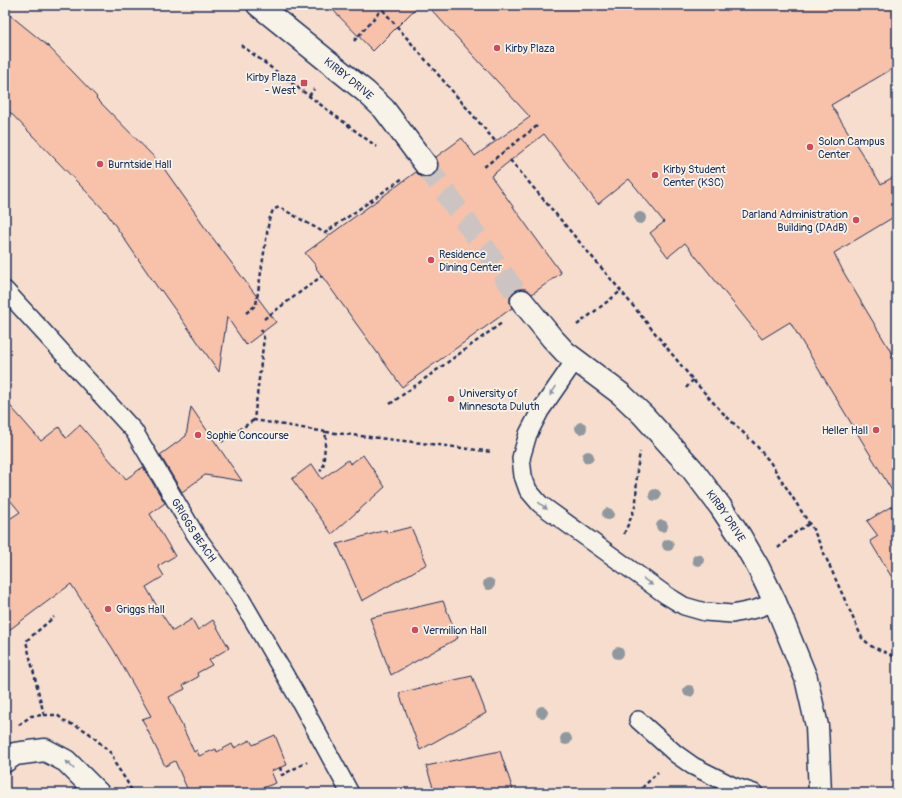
<svg xmlns="http://www.w3.org/2000/svg" width="902" height="798" viewBox="0 0 902 798" font-family="Pangolin,sans-serif">
<rect width="100%" height="100%" fill="#f7e9dc"/>
<filter id="ink" filterUnits="userSpaceOnUse"><feTurbulence type="fractalNoise" baseFrequency=".025" numOctaves="2"/><feDisplacementMap in="SourceGraphic" scale="8" xChannelSelector="R" yChannelSelector="G"/><feConvolveMatrix kernelMatrix="1 2 1 2 8 2 1 2 1" color-interpolation-filters="sRGB"/></filter>
<g filter="url(#ink)">
<!-- built -->
<rect fill="#f7ddcd" x="5" y="5" width="892" height="788"/>
<!-- building -->
<g fill="#f8c2aa" stroke="#1b2f5e">
<polygon points="328,5 419,5 373,51"/>
<polygon points="427,5 897,5 897,66 831,105 881,184 897,175 897,215 834,253 844,273 897,362 897,499 790,322 762,339 685,243 668,257 650,233 664,222 629,179 598,204 544,134 491,176 561,273 532,294 526,289 520,289 514,291 510,297 510,303 512,308 402,387 316,268 317,267 305,253 416,172 421,177 427,177 433,175 438,170 438,163 436,157 462,138 475,156 530,117"/>
<polygon points="5,11 48,46 97,97 96,98 160,163 201,221 200,221 276,322 246,345 227,317 219,372 161,290 160,291 106,212 5,107"/>
<polygon points="5,400 41,441 59,427 66,438 80,425 126,479 143,467 165,503 150,514 175,556 158,566 164,576 146,587 159,610 173,631 192,619 198,630 213,620 229,648 209,660 212,665 197,673 198,677 183,685 185,689 169,697 194,752 197,750 199,756 216,749 217,752 232,744 234,748 250,740 253,745 275,735 287,765 271,771 276,783 248,793 189,793 175,761 165,766 142,719 151,716 113,649 71,584 5,633 5,522 20,512 5,494"/>
<polygon points="191,407 242,481 205,475 182,492 160,455 186,436"/>
<polygon points="363,455 385,487 332,534 292,479 312,464 322,479 348,460 350,464"/>
<polygon points="897,503 897,586 870,541 878,536 867,521"/>
<polygon points="411,527 427,564 362,601 337,544 386,530 387,533"/>
<polygon points="443,601 458,638 391,675 370,618"/>
<polygon points="472,676 486,713 420,750 399,693"/>
<polygon points="500,751 514,793 435,793 426,766"/>
</g>
<g fill="none" stroke-linecap="round" stroke-linejoin="round">
<!-- street-tunnel -->
<polyline stroke="#cbc4c3" stroke-width="22" stroke-dasharray="22 11" stroke-linecap="butt" points="426,165 522,301"/>
<defs>
<g id="lane">
<path id="s1" d="M5,290L134,431L195,534L238,594L300,701L350,793"/>
<polyline points="576,359 540,411 528,434 521,458 523,476 528,490 540,504 666,595 684,606 705,612 732,614 756,609 775,602"/>
<polyline points="638,720 676,754 693,766 733,786 754,793"/>
</g>
<g id="street">
<path id="s2" d="M258,5L366,92L384,109L426,165"/>
<path id="s3" d="M522,301L552,338L565,352L621,394L643,415L692,469L720,506L740,536L758,567L775,602L806,678L817,726L820,793"/>
<polyline points="5,761 15,754 45,750 66,761 98,793"/>
</g>
</defs>
<!-- lane casing -->
<use href="#lane" stroke="#1b2f5e" stroke-width="20"/>
<!-- street casing -->
<use href="#street" stroke="#1b2f5e" stroke-width="25"/>
<!-- path -->
<g stroke="#1b2f5e" stroke-width="2.5" stroke-dasharray="4 3" stroke-linecap="butt">
<polyline points="378,5 382,9 495,141"/>
<polyline points="354,41 382,9"/>
<polyline points="241,45 377,147"/>
<polyline points="309,96 314,89"/>
<polyline points="510,160 621,291 693,380 722,412 755,444 770,462 814,531 862,638 871,646 891,655 897,659"/>
<polyline points="246,313 256,305 269,220 273,210 279,207 325,233 403,178"/>
<polyline points="577,325 621,291"/>
<polyline points="261,329 264,338 254,420 326,432 323,469 320,471"/>
<polyline points="686,388 693,380"/>
<polyline points="390,404 503,322"/>
<polyline points="326,432 439,445 492,452"/>
<polyline points="221,442 254,420"/>
<polyline points="624,534 630,520 636,504 637,470 640,452"/>
<polyline points="778,548 797,531 809,524"/>
<polyline points="44,715 26,641 54,617"/>
<polyline points="19,725 31,716 44,715 57,715 66,722 81,728 89,733 113,755 114,762 126,780 133,793"/>
<polyline points="280,767 282,775 307,762"/>
<polyline points="637,793 658,772"/>
</g>
<!-- lane -->
<use href="#lane" stroke="#f7f3e8" stroke-width="17"/>
<!-- street -->
<use href="#street" stroke="#f7f3e8" stroke-width="22"/>
<!-- path-bridge -->
<g stroke="#1b2f5e" stroke-width="2.5" stroke-dasharray="4 3" stroke-linecap="butt">
<polyline points="484,167 537,126"/>
<polyline points="264,319 322,276"/>
</g>
</g>
<!-- trees -->
<g fill="#90989f">
<circle cx="640" cy="218" r="6"/>
<circle cx="581" cy="428" r="6"/>
<circle cx="588" cy="457" r="6"/>
<circle cx="655" cy="495" r="6"/>
<circle cx="608" cy="514" r="6"/>
<circle cx="662" cy="526" r="6"/>
<circle cx="668" cy="545" r="6"/>
<circle cx="698" cy="560" r="6"/>
<circle cx="489" cy="584" r="6"/>
<circle cx="618" cy="653" r="6"/>
<circle cx="689" cy="691" r="6"/>
<circle cx="542" cy="712" r="6"/>
<circle cx="566" cy="739" r="6"/>
</g>
<!-- one-way arrows -->
<defs><path id="oneway-solid" d="M-6-.8H1V-3.2L6.5 0L1 3.2V.8H-6Z"/></defs>
<g fill="#8991a3">
<use href="#oneway-solid" transform="translate(553 391) rotate(124)"/>
<use href="#oneway-solid" transform="translate(543 506) rotate(39)"/>
<use href="#oneway-solid" transform="translate(648 582) rotate(36)"/>
<use href="#oneway-solid" transform="translate(70 765) rotate(-135)"/>
</g>
</g>
<!-- markers -->
<g fill="#d1495b" stroke="#f7f3e8" stroke-width="1.5">
<circle cx="497" cy="48" r="4"/>
<rect x="300" y="79" width="8" height="8" rx="2"/>
<circle cx="810" cy="147" r="4"/>
<circle cx="100" cy="164" r="4"/>
<circle cx="655" cy="175" r="4"/>
<circle cx="856" cy="220" r="4"/>
<circle cx="431" cy="260" r="4"/>
<circle cx="451" cy="399" r="4"/>
<circle cx="876" cy="430" r="4"/>
<circle cx="198" cy="435" r="4"/>
<circle cx="108" cy="609" r="4"/>
<circle cx="415" cy="630" r="4"/>
</g>
<g text-anchor="middle" stroke-width="3.5" stroke-linejoin="round" paint-order="stroke">
<!-- poi labels -->
<g font-size="11" fill="#1b2f5e" stroke="#f7f3e8" text-anchor="start">
<text x="505" y="52">Kirby Plaza</text>
<text x="296" y="81" text-anchor="end">Kirby Plaza<tspan x="296" dy="13">- West</tspan></text>
<text x="818" y="145">Solon Campus<tspan x="818" dy="13">Center</tspan></text>
<text x="108" y="168">Burntside Hall</text>
<text x="663" y="173">Kirby Student<tspan x="663" dy="13">Center (KSC)</tspan></text>
<text x="848" y="218" text-anchor="end">Darland Administration<tspan x="848" dy="13">Building (DAdB)</tspan></text>
<text x="439" y="258">Residence<tspan x="439" dy="13">Dining Center</tspan></text>
<text x="459" y="397">University of<tspan x="459" dy="13">Minnesota Duluth</tspan></text>
<text x="868" y="434" text-anchor="end">Heller Hall</text>
<text x="206" y="439">Sophie Concourse</text>
<text x="116" y="613">Griggs Hall</text>
<text x="423" y="634">Vermilion Hall</text>
</g>
<!-- street labels -->
<g font-size="11" fill="#1b2f5e" stroke="#f7f3e8">
<text dy="4" stroke="none"><textPath href="#s2" startOffset="117">KIRBY DRIVE</textPath></text>
<text dy="4" stroke="none"><textPath href="#s3" startOffset="298">KIRBY DRIVE</textPath></text>
<text dy="4" stroke="none"><textPath href="#s1" startOffset="307">GRIGGS BEACH</textPath></text>
</g>
</g>
<!-- margin -->
<rect width="902" height="798" fill="none" stroke="#f7f3e8" stroke-width="20"/>
<rect x="10" y="10" width="882" height="778" fill="none" stroke="#1b2f5e" stroke-width="1.5" filter="url(#ink)"/>
</svg>
